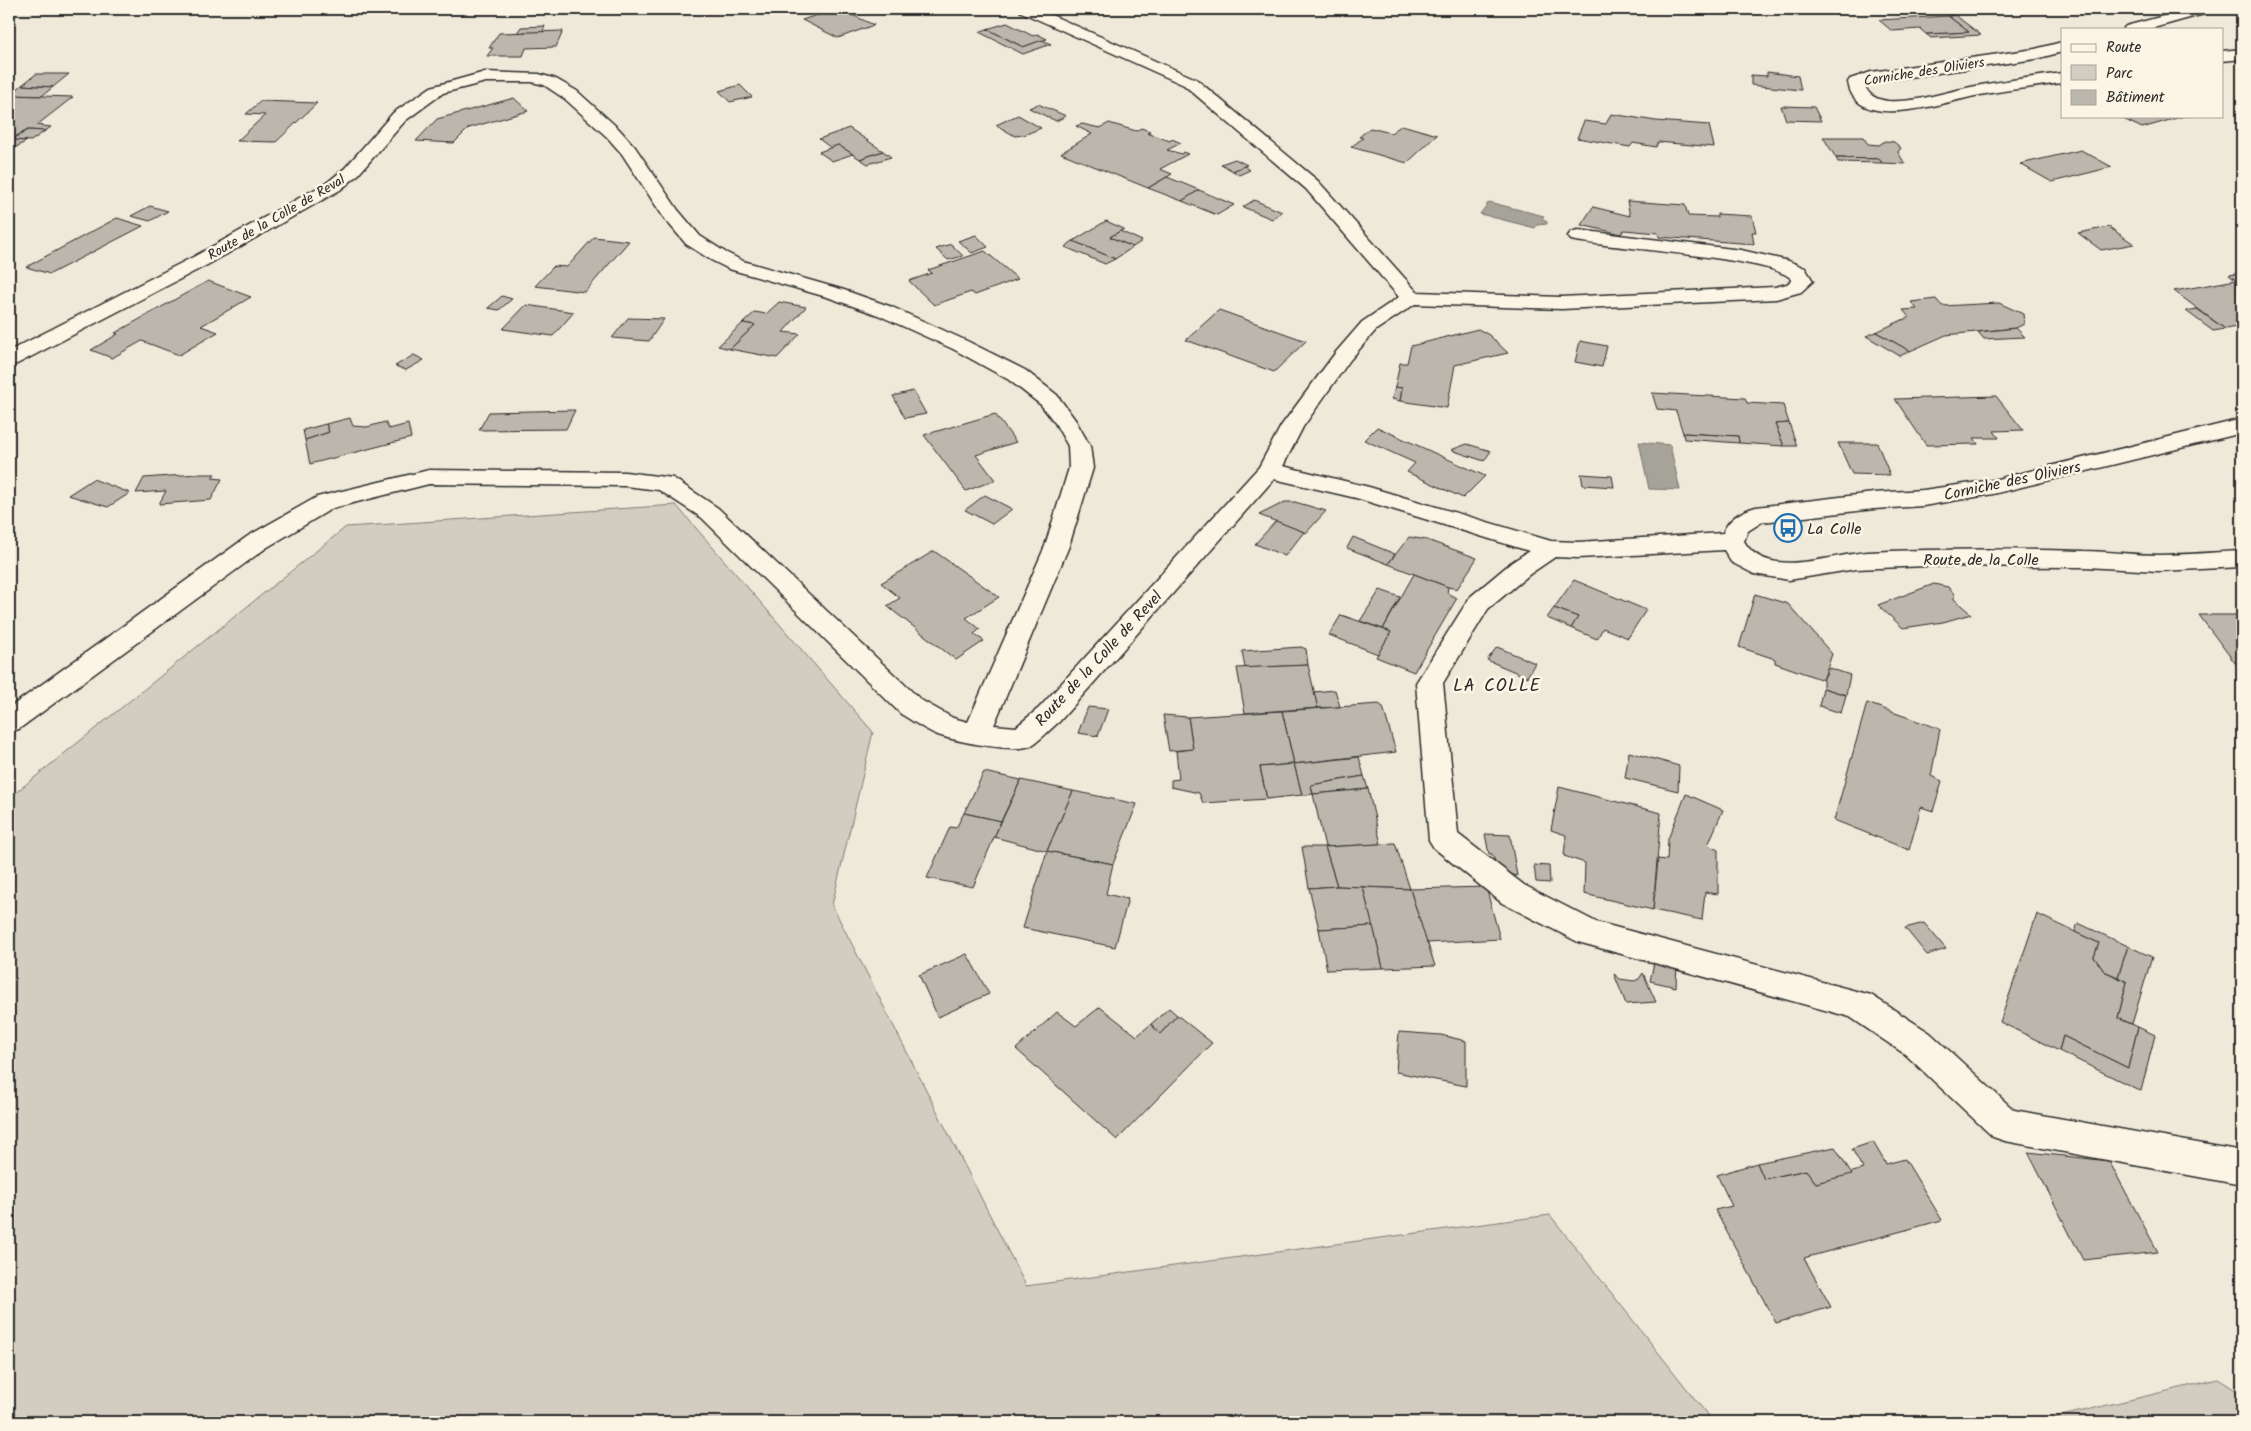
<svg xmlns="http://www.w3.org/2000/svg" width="2251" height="1431" viewBox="0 0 2251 1431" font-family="Kalam,sans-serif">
<rect width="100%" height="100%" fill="#efe9da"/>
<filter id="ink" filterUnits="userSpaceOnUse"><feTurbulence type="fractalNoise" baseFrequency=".02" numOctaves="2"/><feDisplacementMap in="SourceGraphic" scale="10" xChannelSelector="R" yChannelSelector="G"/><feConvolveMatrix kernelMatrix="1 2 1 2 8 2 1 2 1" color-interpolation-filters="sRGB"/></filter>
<g filter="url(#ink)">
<!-- green -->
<g fill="#d2cdc0" stroke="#7e7c76">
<polygon points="676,505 873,732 832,905 1026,1286 1550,1215 1713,1422 9,1422 9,798 346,527"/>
<polygon points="2218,1379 2242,1394 2242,1422 2036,1422"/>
</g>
<!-- water -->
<g fill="#a6a399" stroke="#75736d">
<polygon points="1489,202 1544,216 1542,219 1547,222 1547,224 1537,225 1535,228 1480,214"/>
<polygon points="1639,442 1670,445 1680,490 1649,489"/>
</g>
<!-- building -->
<g fill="#bcb7ac" stroke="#2b2b2b">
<polygon points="835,9 839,9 874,25 838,38 802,20"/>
<polygon points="1955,15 1981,35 1931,38 1926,34 1969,32 1948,16"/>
<polygon points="1948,16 1969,32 1926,34 1920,29 1892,31 1879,20"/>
<polygon points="1007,23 1033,36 1037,34 1047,39 1023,47 987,29"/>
<polygon points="545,26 543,32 517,33 521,27"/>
<polygon points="987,29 1023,47 1042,40 1051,44 1023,54 979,32"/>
<polygon points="563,31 556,47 526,48 523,56 487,56 493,48 489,48 499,33"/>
<polygon points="1767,72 1798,76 1801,90 1751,85 1751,75 1767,76"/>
<polygon points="36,74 69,74 53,87 22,85"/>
<polygon points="740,85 752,97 730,102 719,91"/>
<polygon points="21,86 22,85 53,87 42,96 9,95"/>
<polygon points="9,95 42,96 73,97 37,125 51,127 45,131 28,130 9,140"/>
<polygon points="514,98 528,111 469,128 454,143 416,141 437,119"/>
<polygon points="261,101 317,103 276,142 237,141 265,115 246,114"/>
<polygon points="1038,104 1066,116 1056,121 1029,108"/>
<polygon points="1781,106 1814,107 1821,121 1786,120"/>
<polygon points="1611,114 1656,121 1709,125 1714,147 1658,142 1656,147 1633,143 1630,147 1577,138 1584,121 1606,124"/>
<polygon points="1018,115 1041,128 1024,135 1015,136 996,125"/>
<polygon points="2117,116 2184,116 2142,128"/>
<polygon points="1109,123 1136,131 1141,128 1150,131 1147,133 1170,141 1172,139 1181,143 1167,150 1182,154 1183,152 1188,154 1160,169 1172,174 1148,188 1061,153 1092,134 1076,126 1082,124 1100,128"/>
<polygon points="1402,125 1437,135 1407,163 1351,147 1363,138 1359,137 1370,128 1391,133"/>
<polygon points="849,128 883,151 860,159 838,145 831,148 819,139"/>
<polygon points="28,130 45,131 31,141 12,140"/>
<polygon points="1823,137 1863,137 1868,144 1879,145 1885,141 1894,142 1901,148 1898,152 1905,164 1882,163 1879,159 1836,158"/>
<polygon points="12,140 27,141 9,151 9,142"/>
<polygon points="838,145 853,154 832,161 819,152"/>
<polygon points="2081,150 2112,167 2052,182 2020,164"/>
<polygon points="883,151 891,157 868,164 860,159"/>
<polygon points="1836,158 1879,159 1882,163 1838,162"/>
<polygon points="1235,159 1247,165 1233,171 1221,164"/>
<polygon points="1244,166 1250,170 1239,175 1233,171"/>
<polygon points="1167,177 1199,190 1182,201 1148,188"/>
<polygon points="1199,190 1234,205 1217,215 1182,201"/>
<polygon points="1254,200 1282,212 1272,219 1243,207"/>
<polygon points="1627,201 1685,205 1688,216 1717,217 1717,214 1752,216 1756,232 1752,232 1754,244 1659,237 1658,233 1624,230 1621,234 1581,225 1593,207 1630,216"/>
<polygon points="150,206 168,211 150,221 131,216"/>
<polygon points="117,218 143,226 50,274 26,267"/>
<polygon points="1106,221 1124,229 1110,237 1133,247 1115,259 1073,241"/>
<polygon points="2109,227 2134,244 2101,250 2078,233"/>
<polygon points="1120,231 1142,241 1133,247 1110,237"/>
<polygon points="976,235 988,247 972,253 958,241"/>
<polygon points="594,237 629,241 585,292 535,286 554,266 567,267"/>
<polygon points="1073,241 1115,259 1105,264 1065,247"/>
<polygon points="951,244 963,256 948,260 936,249"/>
<polygon points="985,251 1018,279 975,295 971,292 934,305 909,281 932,273 928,270"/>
<polygon points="2242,273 2242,281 2238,282 2229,275"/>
<polygon points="2236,280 2242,281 2242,326 2225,329 2174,291"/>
<polygon points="208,281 251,297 201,326 218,332 179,355 142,341 112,358 91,350 118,334 115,333"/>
<polygon points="502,296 512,299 499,310 488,308"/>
<polygon points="1936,299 1942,306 1999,303 2023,314 2024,324 2016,328 1946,335 1910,351 1876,332 1909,317 1903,310 1917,309 1911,302"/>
<polygon points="779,302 806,307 783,332 800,334 777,358 730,349 755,325 743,323 755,312 766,314"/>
<polygon points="526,305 574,312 553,336 503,329"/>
<polygon points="2197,309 2225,329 2213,331 2186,311"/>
<polygon points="1219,310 1306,341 1274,372 1186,340"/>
<polygon points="628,318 664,319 649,341 612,338"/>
<polygon points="743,323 755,325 730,349 718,346"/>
<polygon points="2016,328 2025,337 1984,339 1978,332"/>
<polygon points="1478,329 1489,335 1508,353 1455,365 1447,408 1400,401 1402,388 1395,387 1400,363 1407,363 1411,346"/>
<polygon points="1876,332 1910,351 1900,356 1866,336"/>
<polygon points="1580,341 1607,346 1602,367 1575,362"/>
<polygon points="414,355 424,360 406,370 395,366"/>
<polygon points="1395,387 1402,388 1400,401 1392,399"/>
<polygon points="913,391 926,414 905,418 893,396"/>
<polygon points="1652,393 1745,398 1747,403 1783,405 1789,423 1775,424 1784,446 1739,443 1738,436 1683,433 1676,411 1657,409"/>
<polygon points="1996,396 2023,430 1994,431 1999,438 1974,438 1978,444 1926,445 1895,399"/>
<polygon points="575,410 566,429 479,430 489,412"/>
<polygon points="995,414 1016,442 976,455 995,480 966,491 924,435"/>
<polygon points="350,418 353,426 367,427 385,422 389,429 408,424 411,438 310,464 305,440 329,432 326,424"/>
<polygon points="1789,423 1797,446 1784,446 1775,424"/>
<polygon points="326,424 329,432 305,440 303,430"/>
<polygon points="1377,427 1485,476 1463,498 1407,472 1415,463 1364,440"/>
<polygon points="1683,433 1738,436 1739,443 1684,439"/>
<polygon points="1838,443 1877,443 1890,475 1852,474"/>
<polygon points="1467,444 1491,451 1484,461 1451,450"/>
<polygon points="197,474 215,474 212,478 222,479 211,500 159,504 166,491 136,493 144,478"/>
<polygon points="1581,474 1612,476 1614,487 1583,485"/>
<polygon points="93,479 130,493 108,507 68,495"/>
<polygon points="985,495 1012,509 992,524 965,510"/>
<polygon points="1285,502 1295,502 1326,511 1306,533 1259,515"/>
<polygon points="1276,521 1304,532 1285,556 1255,544"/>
<polygon points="1353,537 1395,554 1388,564 1347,548"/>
<polygon points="1409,537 1427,540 1477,558 1457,589 1448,587 1388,564"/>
<polygon points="934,551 999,597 966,618 980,629 974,634 984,641 956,660 887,606 900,598 881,583"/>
<polygon points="1414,574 1448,587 1447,593 1457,598 1414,672 1376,657 1391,632 1383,629"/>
<polygon points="1574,580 1646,610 1628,638 1603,628 1597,639 1571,628 1578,617 1554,608"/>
<polygon points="1934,584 1948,587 1954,594 1954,599 1971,614 1943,622 1903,628 1878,605"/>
<polygon points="1380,590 1400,597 1383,629 1360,621"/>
<polygon points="1755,594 1788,604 1832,654 1823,680 1775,663 1775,659 1739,647"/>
<polygon points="1554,608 1578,617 1571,628 1547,618"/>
<polygon points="1341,615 1391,632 1378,654 1329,635"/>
<polygon points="2199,615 2242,615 2242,663 2235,663"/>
<polygon points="1301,647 1306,649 1308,665 1245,668 1242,651"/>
<polygon points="1497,647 1535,663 1527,677 1487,660"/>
<polygon points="1308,665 1318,708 1245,713 1237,668"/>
<polygon points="1829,668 1850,675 1846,695 1823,688 1823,680"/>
<polygon points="1823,688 1846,695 1841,713 1819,706"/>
<polygon points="1335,690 1340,707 1318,708 1314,692"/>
<polygon points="1867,703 1940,729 1931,776 1942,781 1933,811 1921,807 1909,850 1834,820"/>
<polygon points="1379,704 1383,707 1396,752 1294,764 1282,711"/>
<polygon points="1088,707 1108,709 1098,736 1078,733"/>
<polygon points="1282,711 1294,764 1260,767 1267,799 1203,803 1199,793 1171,787 1171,780 1179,779 1176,751 1193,749 1188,717"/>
<polygon points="1163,715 1188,717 1193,749 1169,751"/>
<polygon points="1629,752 1679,766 1678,791 1625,778"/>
<polygon points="1359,757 1364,776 1311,785 1313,794 1302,795 1294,764"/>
<polygon points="1294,764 1302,795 1267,799 1260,767"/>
<polygon points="984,772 1021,780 1001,821 964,813"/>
<polygon points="1364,776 1368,789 1313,794 1311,785"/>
<polygon points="1021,780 1073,791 1047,851 994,837"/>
<polygon points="1559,787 1661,813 1653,910 1584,894 1585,863 1564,856 1566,835 1551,830"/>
<polygon points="1368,789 1381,844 1325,847 1313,794"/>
<polygon points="1073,791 1137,804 1113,864 1047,851"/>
<polygon points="1686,794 1723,810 1708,845 1718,850 1718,894 1705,892 1702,920 1653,910 1658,859 1667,860 1668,839"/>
<polygon points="964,813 1001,821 973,887 927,878 950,827 956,828"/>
<polygon points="1485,834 1510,835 1517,876 1499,871 1492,854 1489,854"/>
<polygon points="1395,843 1410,889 1337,886 1325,847"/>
<polygon points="1302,847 1325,847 1337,886 1309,888"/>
<polygon points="1047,851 1113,864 1106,894 1128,899 1115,947 1023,928"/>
<polygon points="1534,865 1549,866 1550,883 1536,882"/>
<polygon points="1337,886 1363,887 1373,926 1319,929 1309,888"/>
<polygon points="1363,887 1410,889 1435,966 1383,968"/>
<polygon points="1486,887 1500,939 1427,943 1410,889"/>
<polygon points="2037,914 2099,943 2094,957 2104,971 2127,982 2118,1018 2138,1027 2128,1068 2063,1036 2059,1051 2000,1022"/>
<polygon points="1924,923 1946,949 1927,955 1905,928"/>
<polygon points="2078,923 2128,946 2118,977 2104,971 2094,957 2099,943 2075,932"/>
<polygon points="1373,926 1383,968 1327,970 1319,929"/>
<polygon points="2128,946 2152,957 2132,1024 2118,1018 2127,982 2118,977"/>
<polygon points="967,954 989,994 938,1017 919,975"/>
<polygon points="1655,958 1677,961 1676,987 1650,981"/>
<polygon points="1643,973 1656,1002 1626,1004 1614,974 1620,979 1634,981 1639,979"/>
<polygon points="1100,1007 1137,1036 1151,1024 1160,1034 1177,1015 1212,1043 1117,1140 1016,1049 1057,1012 1076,1026"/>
<polygon points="1169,1008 1177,1015 1160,1034 1151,1024"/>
<polygon points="2138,1027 2155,1035 2141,1091 2059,1051 2063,1036 2128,1068"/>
<polygon points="1399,1032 1441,1035 1466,1041 1466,1086 1396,1072"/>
<polygon points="1873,1142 1886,1164 1905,1159 1942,1220 1804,1258 1831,1307 1776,1323 1715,1210 1732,1206 1717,1175 1757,1163 1764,1179 1806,1170 1816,1183 1863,1169 1852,1149"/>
<polygon points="1835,1147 1852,1174 1816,1183 1806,1170 1764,1179 1757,1163"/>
<polygon points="2028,1152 2109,1161 2158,1252 2083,1260"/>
</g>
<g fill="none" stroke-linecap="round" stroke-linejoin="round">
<defs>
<g id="minor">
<path d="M1019,9H1038L1196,79L1318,181L1417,292L1561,297L1775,287L1787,284L1792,280C1780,258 1605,248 1571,240L1568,236L1571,232L1578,230L1741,250L1789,261L1805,268L1813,281L1801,292L1776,299L1561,309L1415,304L1376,330L1350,360L1303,427L1283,466L1369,487L1551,541L1578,542L1723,533C1728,519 1741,511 1756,507L1874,493L1923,490L1993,480L2242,419V433L1993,494L1923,506L1874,509L1762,522L1748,531L1744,541C1766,581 1832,554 1868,552C1939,549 2011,549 2083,551C2108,551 2134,555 2159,555C2186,555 2214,552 2242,551V567L2159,571L2085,567L1926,566L1856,569L1789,580L1754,574L1731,562L1724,550L1578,558L1555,557L1530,574L1488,609L1443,683L1458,834L1524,885L1596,922L1871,995L1930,1033L2014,1110L2242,1151V1185L2005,1141L1993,1137L1906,1055L1850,1017L1578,942L1502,903L1434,848L1429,840L1416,683L1470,597L1512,562L1529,551L1356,498L1274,479L1059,722C1050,729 1042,739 1032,745C1018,754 955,741 938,735C925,730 913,721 901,714L702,518L659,490L625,486L429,484L333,508L266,548L19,729L9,732V708L248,536L317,497L429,470L625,472L673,478L718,508L921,700L953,718L968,722L1045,546L1069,468L1068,446L1055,423L1041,405L1009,380L953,349L878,315L830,298L729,269L711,260L686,244L664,218L622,154L607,137L565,99L544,85L532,82H486L443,93L405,121L357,176L340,190L209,264L17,364L9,365V351L195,256L328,182L345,168L393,113L431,87L485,72L539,74L556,79L577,91L619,129L635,147L678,210L700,236L725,252L743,261L844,290L892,307L967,341L1025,370L1057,395L1076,421L1090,446L1093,468L1069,546L994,725L1016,727L1039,708L1259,467L1281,426L1336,352L1362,322L1399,297L1306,189L1184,85L1021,12Z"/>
<polygon points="2190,9 2214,9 2211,12 2150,29 2123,29 2126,26"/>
<path d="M2062,42V52L2036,59L1874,82L1865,85C1867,95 1878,100 1888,101C1916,103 1944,92 1971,87C2001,81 2032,77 2062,73V83C2033,87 2003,90 1975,96C1944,102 1855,134 1848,82L1850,79L1871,72L2035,49Z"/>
<polygon points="2242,49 2242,59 2222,61 2222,51"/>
</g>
</defs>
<!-- minor casing -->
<use href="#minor" stroke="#2b2b2b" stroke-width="3"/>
<!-- minor -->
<use href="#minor" fill="#fcf5e5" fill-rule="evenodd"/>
</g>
</g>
<!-- icons -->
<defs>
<symbol id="bus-ring" viewBox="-11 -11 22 22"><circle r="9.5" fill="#fcf5e5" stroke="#1f6fb2" stroke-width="1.5"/><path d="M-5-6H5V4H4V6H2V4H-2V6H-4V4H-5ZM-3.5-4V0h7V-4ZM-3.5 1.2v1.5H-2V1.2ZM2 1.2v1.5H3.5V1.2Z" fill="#1f6fb2"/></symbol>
</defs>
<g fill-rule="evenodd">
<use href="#bus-ring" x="1772" y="512" width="32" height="32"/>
</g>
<g text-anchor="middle" stroke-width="5" stroke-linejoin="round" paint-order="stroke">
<!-- far-street labels -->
<g font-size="14" fill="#2b2b2b" stroke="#fcf5e5">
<text transform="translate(1924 71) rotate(-9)" y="5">Corniche des Oliviers</text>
<text transform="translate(276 217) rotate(-30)" y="5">Route de la Colle de Reval</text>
</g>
<!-- street labels -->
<g font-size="16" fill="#2b2b2b" stroke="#fcf5e5">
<text transform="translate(2012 480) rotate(-12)" y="6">Corniche des Oliviers</text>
<text x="1981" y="565">Route de la Colle</text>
<text transform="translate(1098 658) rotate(-47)" y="6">Route de la Colle de Revel</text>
</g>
<!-- poi labels -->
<g font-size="16" fill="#2b2b2b" stroke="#fcf5e5" text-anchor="start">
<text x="1807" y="534">La Colle</text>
</g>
<!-- neighbourhood labels -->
<g font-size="18" letter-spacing="1" fill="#2b2b2b" stroke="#fcf5e5">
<text x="1497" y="691">LA COLLE</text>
</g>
</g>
<!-- margin -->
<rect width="2251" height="1431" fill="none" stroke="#fcf5e5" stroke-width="30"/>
<rect x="15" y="15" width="2221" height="1401" fill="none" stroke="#2b2b2b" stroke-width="2" filter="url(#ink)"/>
<!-- legend -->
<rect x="2061" y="28" width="162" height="90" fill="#fcf5e5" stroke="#a8a49b"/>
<rect x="2071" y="44" width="25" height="8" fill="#fcf5e5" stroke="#a8a49b"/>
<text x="2106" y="52" font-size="15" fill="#2b2b2b">Route</text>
<rect x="2071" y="65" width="25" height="15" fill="#d2cdc0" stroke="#a8a49b"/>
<text x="2106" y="78" font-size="15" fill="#2b2b2b">Parc</text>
<rect x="2071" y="90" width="25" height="15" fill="#bcb7ac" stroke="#a8a49b"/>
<text x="2106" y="102" font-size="15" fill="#2b2b2b">Bâtiment</text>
</svg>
